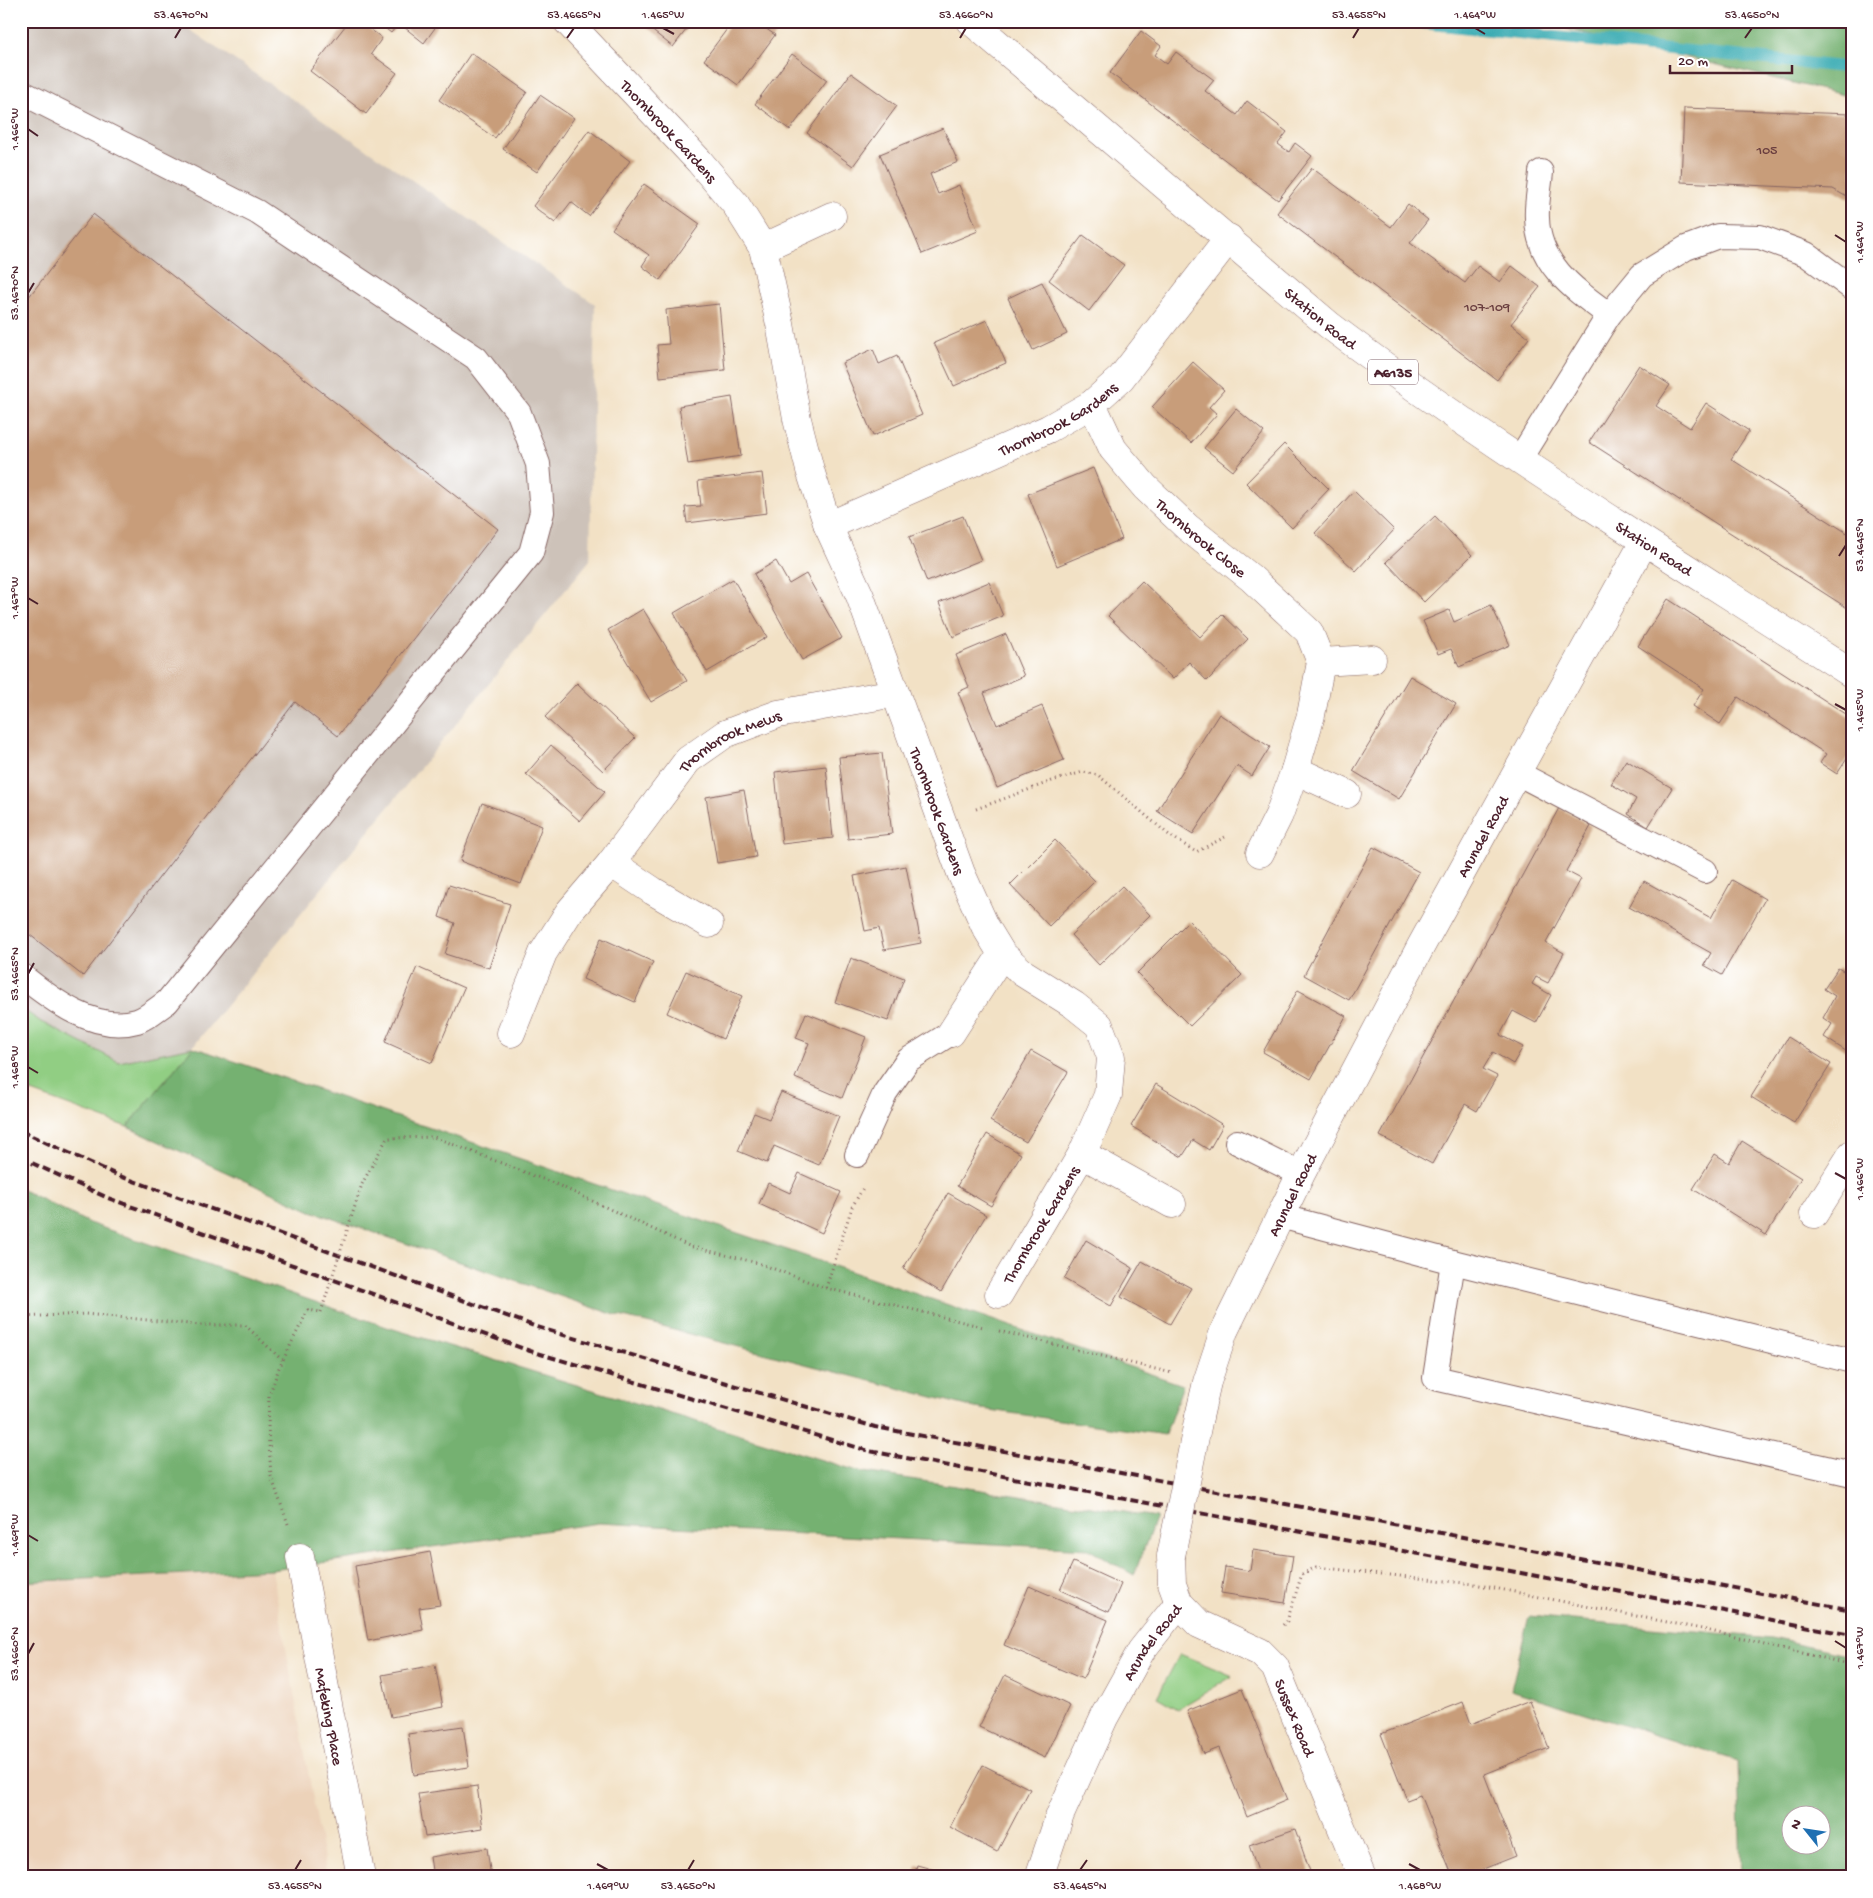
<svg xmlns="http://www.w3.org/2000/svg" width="1873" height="1898" viewBox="0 0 1873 1898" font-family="'Gochi Hand',sans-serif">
<rect width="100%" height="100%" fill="#fff"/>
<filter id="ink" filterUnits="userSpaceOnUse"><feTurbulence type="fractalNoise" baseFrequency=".02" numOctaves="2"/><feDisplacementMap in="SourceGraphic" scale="10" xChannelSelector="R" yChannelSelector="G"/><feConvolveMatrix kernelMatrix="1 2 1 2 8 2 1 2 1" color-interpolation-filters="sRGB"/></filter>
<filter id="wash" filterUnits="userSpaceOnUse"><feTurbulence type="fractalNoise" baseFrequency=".0096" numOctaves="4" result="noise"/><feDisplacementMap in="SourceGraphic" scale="20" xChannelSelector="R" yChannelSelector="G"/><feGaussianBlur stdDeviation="1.12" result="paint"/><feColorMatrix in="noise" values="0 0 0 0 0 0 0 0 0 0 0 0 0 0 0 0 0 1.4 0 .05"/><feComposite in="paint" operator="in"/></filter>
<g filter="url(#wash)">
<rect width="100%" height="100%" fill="#f2e1c5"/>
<!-- built -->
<polygon fill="#ecd2b9" points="272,1570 327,1877 21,1877 21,1582"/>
<!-- industrial -->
<polygon fill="#cdc2b9" points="21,21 177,21 595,304 590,560 127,1127 21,1078"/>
<!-- green -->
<g fill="#91ce83" stroke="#6e7657">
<polygon points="21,1008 41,1022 119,1062 193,1047 127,1127 21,1088"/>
<polygon points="1180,1654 1233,1676 1178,1709 1157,1697"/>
</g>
<!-- forest -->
<g fill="#74b171" stroke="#5f684e" fill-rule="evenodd">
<polygon points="1534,21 1852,21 1852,97"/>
<polygon points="193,1047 1183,1385 1165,1435 975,1408 612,1314 311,1211 127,1127"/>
<polygon points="21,1189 89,1223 387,1327 858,1471 1156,1517 1134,1575 1088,1549 599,1523 272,1570 21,1582"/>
<path d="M1529,1616L1772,1638L1852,1655V1877H1741L1738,1761L1511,1690ZM1790,1816H1820V1846H1790Z"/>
</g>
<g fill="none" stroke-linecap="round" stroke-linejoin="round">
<!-- stream -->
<polyline stroke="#3aacb3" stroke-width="12" points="1403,21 1852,68"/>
</g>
<g id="blocks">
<!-- building -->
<g fill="#c89d7a">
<polygon points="349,21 359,21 382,38 371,54 397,73 366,114 310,71"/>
<polygon points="376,21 440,21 424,43 399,23 391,33"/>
<polygon points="640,21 693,21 673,47"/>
<polygon points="733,21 755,21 775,35 738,85 704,60"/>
<polygon points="1141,31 1161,46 1155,55 1167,64 1176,52 1214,80 1205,91 1237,115 1247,101 1287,132 1278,144 1289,152 1295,143 1312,156 1278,200 1110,73"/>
<polygon points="471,53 527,92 495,138 439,100"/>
<polygon points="792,54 827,80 790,130 755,104"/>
<polygon points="851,73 897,106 853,166 807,133"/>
<polygon points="540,95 574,118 537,172 503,149"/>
<polygon points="1684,108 1850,114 1852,116 1852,200 1833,189 1681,182"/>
<polygon points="943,128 958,162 930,174 938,194 959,185 978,231 922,254 880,154"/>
<polygon points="589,130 630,161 589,216 571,202 555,223 533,206"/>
<polygon points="1312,168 1391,227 1408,204 1428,220 1410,243 1465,283 1478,266 1500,282 1512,266 1540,287 1511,324 1529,338 1497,380 1277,213"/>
<polygon points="21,179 28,185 21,194"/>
<polygon points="644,184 700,224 660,280 642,266 649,255 612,229"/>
<polygon points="93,214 498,529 338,736 295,702 83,976 21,928 21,307"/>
<polygon points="1083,235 1124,265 1089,311 1049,280"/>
<polygon points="1042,282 1067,334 1033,350 1008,298"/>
<polygon points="719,304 725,370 660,377 657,345 669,344 666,310"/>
<polygon points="987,320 1006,363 954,386 934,343"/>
<polygon points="873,349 879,364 897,356 922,415 873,436 842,363"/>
<polygon points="1193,362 1224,390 1209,407 1217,414 1191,443 1152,407"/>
<polygon points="1639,365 1670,385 1656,406 1690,428 1706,403 1749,431 1731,459 1852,536 1852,611 1589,442"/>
<polygon points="732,397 741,456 688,464 679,406"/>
<polygon points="1236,409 1264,432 1233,471 1204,448"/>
<polygon points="1284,444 1329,489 1292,528 1246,483"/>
<polygon points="1093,468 1122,539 1057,566 1028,494"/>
<polygon points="762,473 767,513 687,523 685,507 701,506 698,481"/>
<polygon points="1354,491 1394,530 1356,571 1315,533"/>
<polygon points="963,516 981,560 927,582 909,537"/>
<polygon points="1435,516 1472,555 1424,602 1386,562"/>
<polygon points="776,561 789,584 806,574 842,638 802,660 754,574"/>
<polygon points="733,579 767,637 707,672 674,613"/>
<polygon points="1142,581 1200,637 1222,614 1248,639 1207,681 1189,662 1173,679 1108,616"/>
<polygon points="989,582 1003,616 953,637 939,603"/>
<polygon points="1668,599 1852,718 1852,751 1837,774 1820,763 1826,754 1738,697 1720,724 1693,706 1704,689 1638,646"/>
<polygon points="1491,605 1510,645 1459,667 1451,649 1438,654 1423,621 1449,610 1454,622"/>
<polygon points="643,609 687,681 651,702 608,630"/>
<polygon points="1006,634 1024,676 984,693 997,725 1042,706 1064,760 997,788 958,692 969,687 956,655"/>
<polygon points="1410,676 1456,704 1399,799 1353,771"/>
<polygon points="577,683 635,738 603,771 545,717"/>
<polygon points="1219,714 1270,747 1252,776 1237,766 1193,834 1157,811"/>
<polygon points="551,745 605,792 580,821 526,774"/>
<polygon points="882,753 892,834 848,839 839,757"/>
<polygon points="1626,760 1672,788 1648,827 1628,814 1636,799 1611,784"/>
<polygon points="826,766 833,838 782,844 775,772"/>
<polygon points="744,790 756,857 717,863 706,797"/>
<polygon points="482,803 542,826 521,884 460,861"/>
<polygon points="1559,808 1591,826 1566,871 1581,879 1546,943 1564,953 1548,983 1536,977 1532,984 1551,995 1536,1023 1513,1011 1500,1035 1523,1047 1513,1064 1493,1052 1483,1069 1497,1076 1477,1111 1465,1104 1432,1164 1380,1136"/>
<polygon points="1055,840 1095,881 1049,926 1010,885"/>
<polygon points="1373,847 1419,872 1349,1000 1304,975"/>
<polygon points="906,866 921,943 884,950 879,928 865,931 854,876"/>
<polygon points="1732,880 1765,899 1722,975 1704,965 1711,953 1629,907 1644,881 1711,918"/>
<polygon points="449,885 510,904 489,968 445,954 455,923 439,917"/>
<polygon points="1122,886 1150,915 1099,965 1071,935"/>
<polygon points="1189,921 1242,975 1190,1026 1137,973"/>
<polygon points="601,938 653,962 635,1002 583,979"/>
<polygon points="851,958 904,978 888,1021 835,1002"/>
<polygon points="417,967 464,988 432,1063 385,1042"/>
<polygon points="1838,968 1852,976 1852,1055 1824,1037 1832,1024 1823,1018 1835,996 1824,989"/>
<polygon points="686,971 742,996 723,1039 667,1013"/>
<polygon points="1298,990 1346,1016 1311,1079 1263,1052"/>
<polygon points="806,1013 866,1037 842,1098 795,1078 809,1043 796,1038"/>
<polygon points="1788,1037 1831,1064 1794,1123 1751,1097"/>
<polygon points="1031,1051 1068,1072 1026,1142 990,1121"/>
<polygon points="1156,1084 1223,1125 1209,1150 1193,1140 1182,1157 1131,1126"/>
<polygon points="781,1092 839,1116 819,1165 774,1146 767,1163 738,1151 754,1113 769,1119"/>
<polygon points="987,1134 1021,1154 991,1206 957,1186"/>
<polygon points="1742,1141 1801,1178 1766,1235 1693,1189 1715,1154 1729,1163"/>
<polygon points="799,1173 841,1192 822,1233 759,1204 768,1183 790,1193"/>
<polygon points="948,1193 986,1215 941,1292 903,1269"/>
<polygon points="1086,1240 1133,1268 1111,1306 1064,1279"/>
<polygon points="1142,1261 1191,1288 1170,1324 1121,1297"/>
<polygon points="1253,1550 1293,1556 1285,1603 1221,1593 1225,1567 1250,1571"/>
<polygon points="430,1552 440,1605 419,1608 423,1630 368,1641 355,1566"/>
<polygon points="1073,1562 1121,1584 1109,1612 1060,1590"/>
<polygon points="1029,1586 1108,1620 1083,1679 1004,1645"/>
<polygon points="435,1665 443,1707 391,1717 382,1675"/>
<polygon points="1005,1675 1070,1706 1045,1758 979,1727"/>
<polygon points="1242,1689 1287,1800 1247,1817 1219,1748 1204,1754 1187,1711"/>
<polygon points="1530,1701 1549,1748 1484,1774 1516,1856 1463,1877 1453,1877 1420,1795 1407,1800 1381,1734 1463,1702 1471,1724"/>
<polygon points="463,1726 469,1767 414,1775 408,1734"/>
<polygon points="983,1765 1030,1789 997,1852 950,1827"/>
<polygon points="477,1786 483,1828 425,1837 418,1794"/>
<polygon points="1295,1829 1312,1877 1260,1877 1249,1845"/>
<polygon points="487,1848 491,1877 433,1877 430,1857"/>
<polygon points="917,1865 957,1876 957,1877 914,1877"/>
</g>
</g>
</g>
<g filter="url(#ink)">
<use href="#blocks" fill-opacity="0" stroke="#856361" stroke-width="1"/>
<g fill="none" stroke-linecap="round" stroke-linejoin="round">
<defs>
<g id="service">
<path d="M21,92L257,212L476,358L519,413L538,464L542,512L531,553L167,1002C158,1008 147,1018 137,1021C95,1033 52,1000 21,975"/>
<path d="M1541,172C1540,186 1536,203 1537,218C1538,265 1575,290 1609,315"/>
<polyline points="1519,460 1609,315 1642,275 1686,248 1718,236 1760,237 1806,254 1852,288"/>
<polyline points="1517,773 1705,871"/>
<polyline points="1237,1142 1301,1174"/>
<polyline points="857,1155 885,1093 908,1060 951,1033"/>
<polyline points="1280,1216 1453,1262 1852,1361"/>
<polyline points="1453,1262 1435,1378 1852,1474"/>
</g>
<g id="minor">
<path id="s1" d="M567,21L699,161L736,205L763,248L780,324L797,419L810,470L828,526L860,596L961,873L985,926L1002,954L1023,973L1074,1005L1099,1025L1111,1057L1108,1095L1082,1154L999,1294"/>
<polyline points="763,248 832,216"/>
<path id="s2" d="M1092,404L1113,449L1145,487L1187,527L1251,578L1309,632L1321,662L1311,715L1295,770L1279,815L1260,853"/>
<path id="s3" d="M828,526L1048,429L1092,404L1121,378L1229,238"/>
<polyline points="1321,662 1372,659"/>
<polyline points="1295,770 1347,794"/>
<polyline points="611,863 653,891 709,924"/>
<path id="s4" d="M511,1033L543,953L569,912L611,863L688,760L725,734L778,714L895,693"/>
<polyline points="951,1033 1002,954"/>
<polyline points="1082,1154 1172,1204"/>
<polyline points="1814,1214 1852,1154"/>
<path id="s5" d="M1199,1417L1207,1382L1224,1331L1301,1174L1421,946L1644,542"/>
<path id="s6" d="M1171,1556L1172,1584L1179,1603L1199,1624L1260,1652L1275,1667L1362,1877"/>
<path id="s7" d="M300,1557L361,1877"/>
<path id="s8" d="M1039,1877L1060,1815L1104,1718L1141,1651L1179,1603"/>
</g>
<g id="primary">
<path id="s9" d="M971,21L1329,325C1496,451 1676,560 1852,674"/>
</g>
</defs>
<!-- service casing -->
<use href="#service" stroke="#856361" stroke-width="26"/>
<!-- minor casing -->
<use href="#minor" stroke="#856361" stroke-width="29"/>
<!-- primary casing -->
<use href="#primary" stroke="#856361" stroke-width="29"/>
<!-- path -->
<g stroke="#856361" stroke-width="3" stroke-dasharray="1 4" stroke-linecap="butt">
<polyline points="1822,21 1852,25"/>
<polyline points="976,809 1052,781 1083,772 1098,775 1169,835 1196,852 1227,836"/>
<polyline points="362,1184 387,1138 434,1137 558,1185 689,1246 758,1263 826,1288 983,1327"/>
<polyline points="826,1288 852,1207 863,1188"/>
<polyline points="21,1317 85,1314 200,1325 245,1325 282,1360"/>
<polyline points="999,1331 1172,1373"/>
<polyline points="288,1524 271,1476 268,1428 269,1396 279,1368 308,1310 321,1312"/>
<polyline points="1283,1625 1287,1621 1302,1574 1316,1567 1474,1584 1702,1629 1852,1665"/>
</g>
<!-- service -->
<use href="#service" stroke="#fff" stroke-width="24"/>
<!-- minor -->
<use href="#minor" stroke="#fff" stroke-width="28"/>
<!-- primary -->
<use href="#primary" stroke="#fff" stroke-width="28"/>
<!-- rail -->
<g stroke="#4a1f2b" stroke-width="4" stroke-dasharray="8 4" stroke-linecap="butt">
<polyline points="21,1131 117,1175 537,1327 875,1427 1852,1610"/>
<polyline points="21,1158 108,1198 530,1351 869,1451 1852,1635"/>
</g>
<defs>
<polyline id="minor-bridge" points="1171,1556 1199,1417"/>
</defs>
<!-- minor-bridge casing -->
<use href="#minor-bridge" stroke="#856361" stroke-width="29" stroke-linecap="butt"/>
<!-- path-bridge -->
<polyline stroke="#856361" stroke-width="3" stroke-dasharray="1 4" stroke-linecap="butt" points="321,1312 362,1184"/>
<!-- minor-bridge -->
<use href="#minor-bridge" stroke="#fff" stroke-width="28"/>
</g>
</g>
<!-- ticks -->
<path fill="none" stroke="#4a1f2b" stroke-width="2" d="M663,28L674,34M1475,28L1485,34M175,38L181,28M567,38L574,28M960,38L966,28M1353,38L1359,28M1745,38L1752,28M28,129L38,136M1835,235L1846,242M28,293L34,283M1839,556L1846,545M28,598L38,604M1835,704L1846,710M28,974L34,963M28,1067L38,1073M1835,1173L1846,1179M28,1535L38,1541M1835,1641L1846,1648M28,1654L34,1643M597,1864L608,1870M1409,1864L1420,1870M295,1870L301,1860M688,1870L694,1860M1080,1870L1087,1860"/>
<g text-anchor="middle" stroke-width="5" stroke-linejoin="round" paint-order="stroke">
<!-- number labels -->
<g font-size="14" fill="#6a3e3f">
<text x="1767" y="154">105</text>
<text x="1487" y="311">107-109</text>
</g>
<!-- shield labels -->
<rect fill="#fff" stroke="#80626b" stroke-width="1" x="1368" y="359.5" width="50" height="25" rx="4"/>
<g font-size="15" font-weight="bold" fill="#4a1f2b">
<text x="1393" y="377">A6135</text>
</g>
<!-- street labels -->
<g font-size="16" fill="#4a1f2b" stroke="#fff">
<text dy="6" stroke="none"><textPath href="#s1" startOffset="150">Thornbrook Gardens</textPath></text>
<text dy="6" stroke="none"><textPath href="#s9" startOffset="459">Station Road</textPath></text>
<text dy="6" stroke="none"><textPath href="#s3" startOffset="254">Thornbrook Gardens</textPath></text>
<text dy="6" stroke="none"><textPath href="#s2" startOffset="175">Thornbrook Close</textPath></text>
<text dy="6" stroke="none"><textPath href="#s9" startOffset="864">Station Road</textPath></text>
<text dy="6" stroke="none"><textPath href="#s4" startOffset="374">Thornbrook Mews</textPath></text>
<text dy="6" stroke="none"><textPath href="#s1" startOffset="892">Thornbrook Gardens</textPath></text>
<text dy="6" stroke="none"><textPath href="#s5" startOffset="648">Arundel Road</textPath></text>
<text dy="6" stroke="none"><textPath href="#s5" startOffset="242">Arundel Road</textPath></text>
<text transform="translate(1040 1224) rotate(-59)" y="6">Thornbrook Gardens</text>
<text dy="6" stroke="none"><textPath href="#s8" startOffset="262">Arundel Road</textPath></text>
<text dy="6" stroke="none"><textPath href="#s7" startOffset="162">Mafeking Place</textPath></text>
<text dy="6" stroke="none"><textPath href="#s6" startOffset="220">Sussex Road</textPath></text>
</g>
</g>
<!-- margin -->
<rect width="1873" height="1898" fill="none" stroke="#fff" stroke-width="55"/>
<!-- north arrow -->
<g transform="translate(1806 1830) rotate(300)"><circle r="24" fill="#ffffff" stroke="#b7a5aa"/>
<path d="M0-4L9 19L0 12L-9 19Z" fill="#1f6fb2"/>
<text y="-8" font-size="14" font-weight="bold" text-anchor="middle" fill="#4a1f2b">N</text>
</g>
<!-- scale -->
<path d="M1670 65v8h122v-8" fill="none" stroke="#4a1f2b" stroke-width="2.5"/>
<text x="1678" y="65" font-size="15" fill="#4a1f2b" stroke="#ffffff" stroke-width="4" paint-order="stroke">20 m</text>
<rect x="28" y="28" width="1818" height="1842" fill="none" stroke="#4a1f2b" stroke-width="2"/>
<g font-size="12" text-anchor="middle" fill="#4a1f2b">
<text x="181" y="18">53.4670°N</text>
<text x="574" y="18">53.4665°N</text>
<text x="663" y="18">1.465°W</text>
<text x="966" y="18">53.4660°N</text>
<text x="1359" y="18">53.4655°N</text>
<text x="1475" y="18">1.464°W</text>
<text x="1752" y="18">53.4650°N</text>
<text transform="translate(14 129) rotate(-90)" y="4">1.466°W</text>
<text transform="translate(1859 242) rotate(-90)" y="4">1.464°W</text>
<text transform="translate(14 293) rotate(-90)" y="4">53.4670°N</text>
<text transform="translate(1859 545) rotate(-90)" y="4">53.4645°N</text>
<text transform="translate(14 598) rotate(-90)" y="4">1.467°W</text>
<text transform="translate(1859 710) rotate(-90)" y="4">1.465°W</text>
<text transform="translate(14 974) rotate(-90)" y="4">53.4665°N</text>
<text transform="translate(14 1067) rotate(-90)" y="4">1.468°W</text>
<text transform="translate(1859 1179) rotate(-90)" y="4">1.466°W</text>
<text transform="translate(14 1535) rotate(-90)" y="4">1.469°W</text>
<text transform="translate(1859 1648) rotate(-90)" y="4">1.467°W</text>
<text transform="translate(14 1654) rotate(-90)" y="4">53.4660°N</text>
<text x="295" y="1889">53.4655°N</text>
<text x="608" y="1889">1.469°W</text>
<text x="688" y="1889">53.4650°N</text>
<text x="1080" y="1889">53.4645°N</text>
<text x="1420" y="1889">1.468°W</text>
</g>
</svg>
